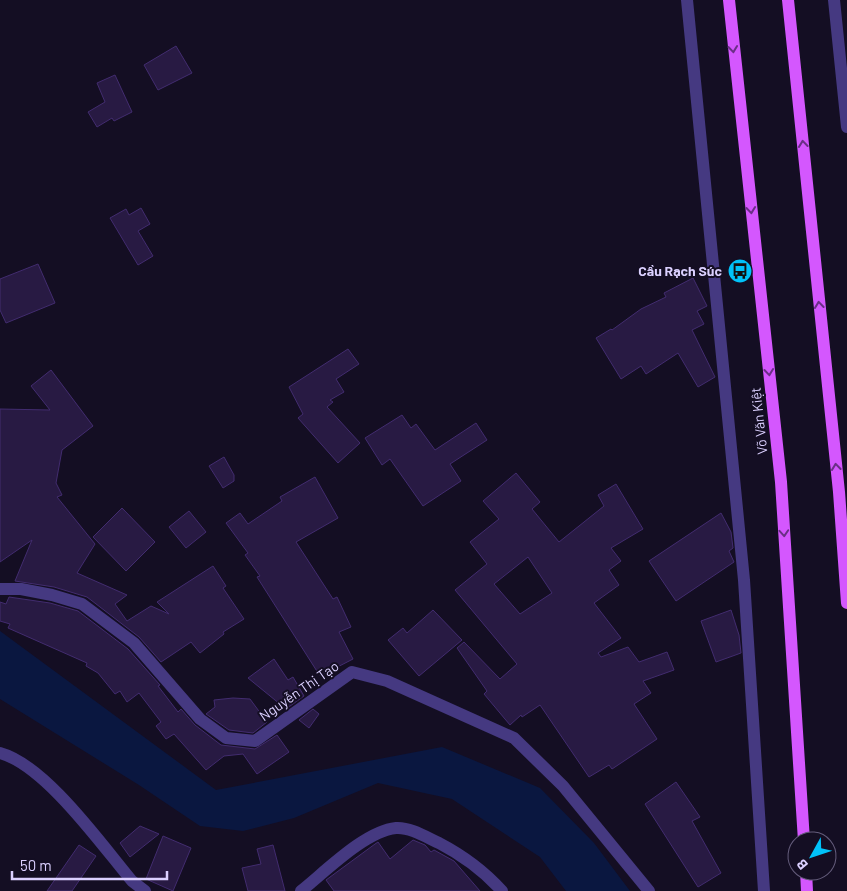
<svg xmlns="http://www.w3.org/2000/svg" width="847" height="891" viewBox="0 0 847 891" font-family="Barlow,sans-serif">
<rect width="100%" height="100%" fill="#140e23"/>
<!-- water -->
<polygon fill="#0a1740" points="0,631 216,790 442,747 540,788 594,843 630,891 566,891 540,857 452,799 378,783 294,818 243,831 200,826 139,785 0,699"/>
<!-- building -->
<g fill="#281a43" stroke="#422c6f" fill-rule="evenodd">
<polygon points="176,46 192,73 158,90 144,65"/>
<polygon points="115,75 132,112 114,121 112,118 97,127 88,112 105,102 97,83"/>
<polygon points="141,208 150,224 138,231 153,256 138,265 110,218 126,209 129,215"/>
<polygon points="38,264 55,303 6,323 0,310 0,279"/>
<polygon points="693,278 707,306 697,311 704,324 692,330 715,377 698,387 678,353 646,374 641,366 621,379 596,338 611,329 612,330 641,309 666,297 664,293"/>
<polygon points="348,349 359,364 336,379 344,392 330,400 333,402 327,407 360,443 338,463 298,418 303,414 289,387"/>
<polygon points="51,370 93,426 62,450 56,483 62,495 57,497 95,544 77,573 127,595 115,604 127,621 151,606 169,614 157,602 213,566 226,586 223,588 244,619 223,632 224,634 200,653 191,642 161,662 139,637 87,597 54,587 15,581 32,540 0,562 0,409 50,410 31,386"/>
<polygon points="402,415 411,428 416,424 435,450 476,423 487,440 450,464 461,481 423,506 390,459 382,465 365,438"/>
<polygon points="224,457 234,475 234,481 223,488 209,466"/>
<path d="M516,473L540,502L532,509L559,542L604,506L598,495L616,484L643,529L611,548L621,561L609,570L619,585L594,603L621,638L598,653L601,657L628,647L639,662L667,652L674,670L643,681L651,693L634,704L657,739L612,769L609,765L589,777L540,705L522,717L521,715L510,725L484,694L487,691L457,648L464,642L500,679L517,664L455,590L487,564L470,542L499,519L483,501ZM528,557L552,593L520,614L494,584Z"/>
<polygon points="315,477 338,518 296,542 333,599 337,597 351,627 339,632 353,659 320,676 257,577 260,576 245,555 248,553 226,523 240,513 248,524 282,501 280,497"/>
<polygon points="122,508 155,542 126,571 93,537"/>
<polygon points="189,511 206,532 186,548 169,527"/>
<polygon points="721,513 731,532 733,548 729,551 734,562 676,601 649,561"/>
<polygon points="9,597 50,603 78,611 128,649 160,685 158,686 178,712 181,709 195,725 221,745 255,749 277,735 289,752 257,774 243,754 224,756 206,770 174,734 166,739 156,726 161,722 139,693 127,702 120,691 115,694 98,673 86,666 87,663 8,628 10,624 0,621 0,602 6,604"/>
<polygon points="433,610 462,640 419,676 388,640 403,628 407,633"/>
<polygon points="731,610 739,635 741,653 716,662 701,621"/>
<polygon points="274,659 288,680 293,677 304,696 286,709 248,678"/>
<polygon points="233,698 250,699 267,722 253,733 229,730 206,714 215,707 214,700"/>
<polygon points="313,709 319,714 309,728 299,720"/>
<polygon points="676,782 700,817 692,821 721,873 698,887 645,804"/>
<polygon points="140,826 159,834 130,857 120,843"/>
<polygon points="163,836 191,848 173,891 146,879"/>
<polygon points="413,840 425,845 431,852 434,850 454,861 480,891 334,891 326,880 375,844 378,842 390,859"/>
<polygon points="79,845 96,856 72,891 47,891"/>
<polygon points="273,845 285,891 248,891 242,868 261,864 257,849"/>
</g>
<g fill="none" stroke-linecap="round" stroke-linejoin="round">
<!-- minor -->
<g stroke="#453981" stroke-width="12">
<polyline points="687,0 744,580 764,891"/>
<polyline points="834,0 847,127"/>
<polyline points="0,589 21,589 52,595 82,604 134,643 200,719 226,738 255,741 352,672 387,681 514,738 563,786 649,891"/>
<path d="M0,753C45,765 101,844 132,881L145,891"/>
<path d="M301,891C325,872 365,831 396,828C410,827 426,837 439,843C464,856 483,870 502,891"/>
</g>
<!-- major -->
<g stroke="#d457fe" stroke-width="12">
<polyline points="729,0 781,482 804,841"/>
<polyline points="788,0 839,492 847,603"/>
<polyline points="806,871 807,891"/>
</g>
</g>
<!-- one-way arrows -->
<defs><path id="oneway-chevron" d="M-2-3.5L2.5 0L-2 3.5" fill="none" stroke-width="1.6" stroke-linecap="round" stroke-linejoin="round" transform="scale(1.25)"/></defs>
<g stroke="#6a2f86">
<use href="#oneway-chevron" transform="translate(733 49) rotate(84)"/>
<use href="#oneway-chevron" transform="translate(803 144) rotate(-96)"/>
<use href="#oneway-chevron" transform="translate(751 210) rotate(84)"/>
<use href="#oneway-chevron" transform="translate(819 305) rotate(-96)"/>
<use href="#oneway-chevron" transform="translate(769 372) rotate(84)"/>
<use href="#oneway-chevron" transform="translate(836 467) rotate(-96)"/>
<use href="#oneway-chevron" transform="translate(784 533) rotate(86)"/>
</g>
<!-- icons -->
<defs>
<symbol id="bus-disc" viewBox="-11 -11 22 22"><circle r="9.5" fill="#01c2f9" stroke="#140e23"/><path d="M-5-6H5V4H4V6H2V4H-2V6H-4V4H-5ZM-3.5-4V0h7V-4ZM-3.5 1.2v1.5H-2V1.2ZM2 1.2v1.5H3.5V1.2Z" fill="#111"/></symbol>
</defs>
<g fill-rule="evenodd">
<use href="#bus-disc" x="726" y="257" width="28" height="28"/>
</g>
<g text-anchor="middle" stroke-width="4" stroke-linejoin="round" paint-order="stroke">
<!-- poi labels -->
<g font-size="14" font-weight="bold" fill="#dbd0ff" stroke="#140e23" text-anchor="end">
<text x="722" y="276">Cầu Rạch Súc</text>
</g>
<!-- street labels -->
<g font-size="14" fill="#dbd0ff" stroke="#140e23">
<text transform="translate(759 421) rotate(-96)" y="5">Võ Văn Kiệt</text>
<text transform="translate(299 691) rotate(-35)" y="5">Nguyễn Thị Tạo</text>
</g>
</g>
<!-- north arrow -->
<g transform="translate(812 856) rotate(230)"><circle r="24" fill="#140e23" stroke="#645c7b"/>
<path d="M0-4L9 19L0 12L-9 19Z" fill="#01c2f9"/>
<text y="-8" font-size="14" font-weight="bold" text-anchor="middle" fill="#dbd0ff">B</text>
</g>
<!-- scale -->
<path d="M12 871v8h155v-8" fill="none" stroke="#dbd0ff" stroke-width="2.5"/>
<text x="20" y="871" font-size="15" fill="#dbd0ff" stroke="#140e23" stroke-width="4" paint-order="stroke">50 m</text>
</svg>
